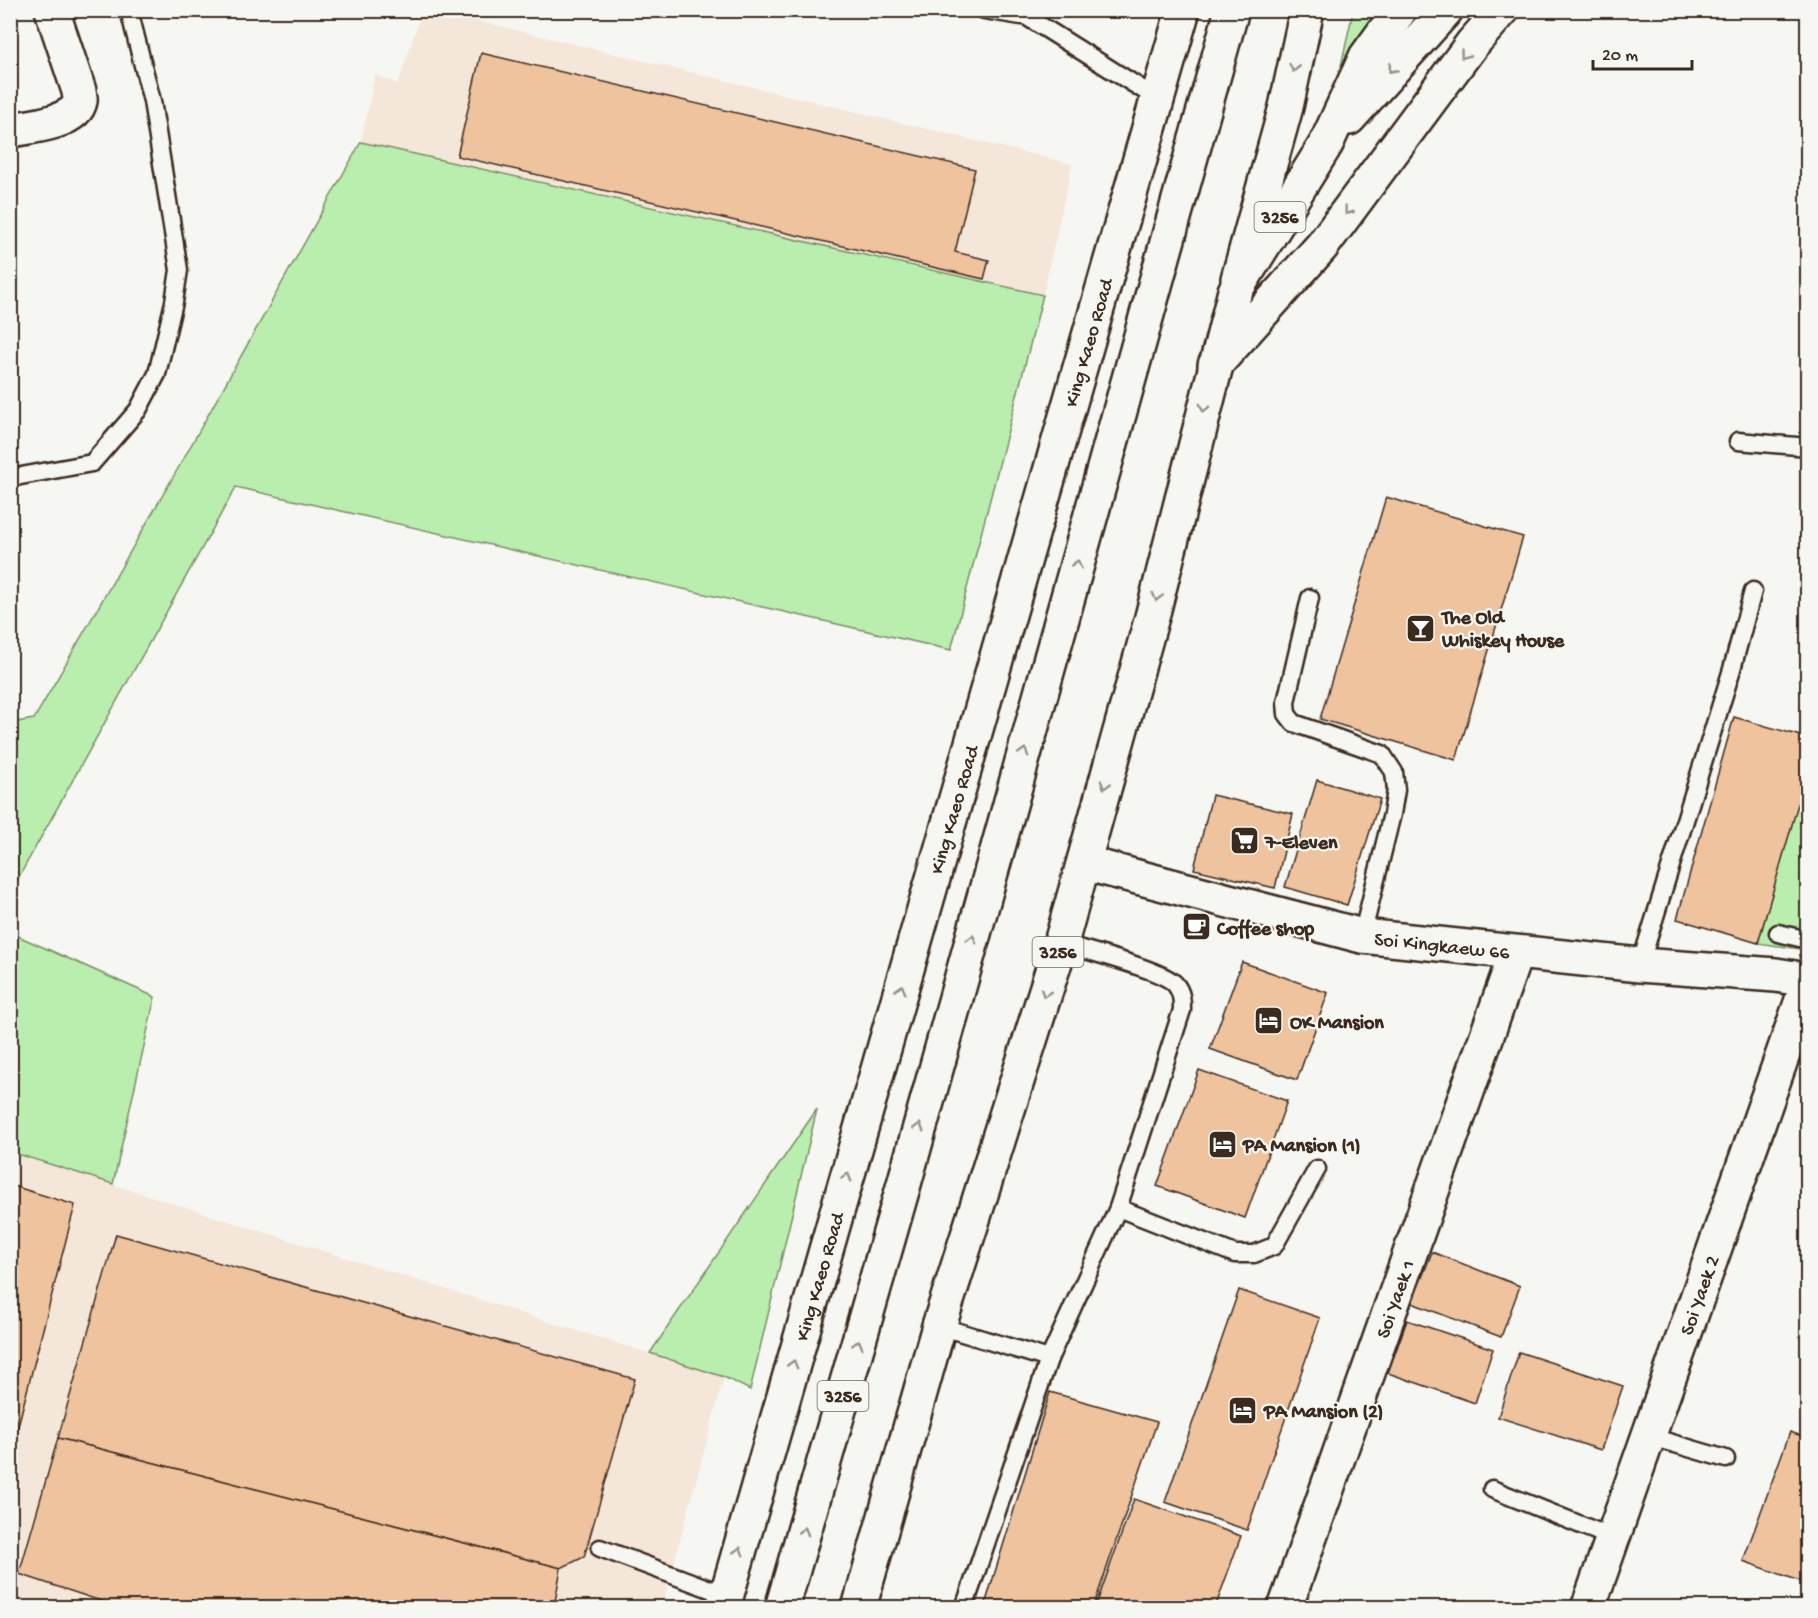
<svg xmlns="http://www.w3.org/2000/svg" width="1818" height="1618" viewBox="0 0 1818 1618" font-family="'Gochi Hand',sans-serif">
<rect width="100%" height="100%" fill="#f6f6f2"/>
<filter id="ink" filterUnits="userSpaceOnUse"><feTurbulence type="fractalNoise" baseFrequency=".0167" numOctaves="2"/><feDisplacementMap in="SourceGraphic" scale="12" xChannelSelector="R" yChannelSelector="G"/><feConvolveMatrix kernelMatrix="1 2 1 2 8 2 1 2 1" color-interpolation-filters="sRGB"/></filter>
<g filter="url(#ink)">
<!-- built -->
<g fill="#f4e7d9">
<polygon points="433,10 1072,164 1043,295 361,142 375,75 398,84 422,11"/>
<polygon points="10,1152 724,1377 662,1607 11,1607"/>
</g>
<!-- green -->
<g fill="#baeeae" stroke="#7a8c66" stroke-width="1.5">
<polygon points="1353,11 1420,11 1332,108"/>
<polygon points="361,142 1043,295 951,650 236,487 11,891 11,723 34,719 180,465"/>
<polygon points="1807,769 1807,950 1758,943"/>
<polygon points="11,933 155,997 113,1184 11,1152"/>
<polygon points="817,1109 750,1390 724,1377 650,1353"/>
</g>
<!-- building -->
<g fill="#eec39e" stroke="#3b2a1e" stroke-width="1.5">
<polygon points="481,53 975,169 955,252 989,260 984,279 457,156"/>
<polygon points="1386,497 1523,537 1456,760 1320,719"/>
<polygon points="1734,717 1808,738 1808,769 1758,943 1677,919"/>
<polygon points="1317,780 1380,799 1347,905 1285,887"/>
<polygon points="1212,795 1293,814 1275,888 1194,869"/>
<polygon points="1242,962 1328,993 1297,1080 1210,1049"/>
<polygon points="1199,1070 1287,1101 1245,1218 1157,1186"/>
<polygon points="10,1185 75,1205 10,1457"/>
<polygon points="116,1234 635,1379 584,1557 561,1568 58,1438"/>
<polygon points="1432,1252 1520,1286 1501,1337 1412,1303"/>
<polygon points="1239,1290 1320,1318 1247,1530 1165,1502"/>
<polygon points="1407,1320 1493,1349 1475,1403 1388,1373"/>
<polygon points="1519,1352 1623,1386 1601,1450 1498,1417"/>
<polygon points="1050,1392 1157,1422 1093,1608 984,1608"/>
<polygon points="1790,1432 1808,1438 1808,1584 1743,1561"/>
<polygon points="58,1438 561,1568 554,1608 122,1608 19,1574"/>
<polygon points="1134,1499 1241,1536 1215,1608 1095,1608"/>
</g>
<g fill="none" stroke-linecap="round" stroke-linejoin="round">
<defs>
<g id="service">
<polyline points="984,10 1021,16"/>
<polyline points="1016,10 1158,99"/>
<polyline points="1738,441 1808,447"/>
<polyline points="10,478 92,463 138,410 157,374 174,302 179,270 152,101 129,10"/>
<polyline points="1310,598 1286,702 1287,714 1294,723 1382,754 1394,772 1396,790 1392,814 1362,936"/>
<polyline points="1778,933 1808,940"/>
<polyline points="1640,965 1732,669 1753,591"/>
<polyline points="1118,1208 1235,1254 1254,1254 1274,1246 1317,1169"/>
<polyline points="939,1326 1049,1359"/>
<polyline points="1648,1436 1726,1459"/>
<polyline points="1492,1489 1613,1538"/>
<polyline points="600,1548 726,1595"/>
<path d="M964,1608L1049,1359L1118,1208L1182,1010C1182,1001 1182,992 1175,984C1163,970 1083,950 1061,943"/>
</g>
<g id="minor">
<path d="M10,130C28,127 76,123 80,101C81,98 79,95 79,91L52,10"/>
<path id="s1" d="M1084,863L1362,936L1640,965L1776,975L1808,980"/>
<path id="s2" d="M1285,1608L1516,953"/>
<path id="s3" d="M1588,1608L1808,983"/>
</g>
<g id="secondary">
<polyline points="1238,279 1286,107 1307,10"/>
<polyline points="1215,365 1322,246 1472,44 1502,10"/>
<path id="s4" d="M723,1608L1183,10"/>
</g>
<g id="primary">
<polyline points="1349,118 1446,10"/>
<polyline points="782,1608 904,1184 1232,10"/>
<polyline points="859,1608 939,1326 1061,943 1152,617 1235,291 1326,144 1366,57 1400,10"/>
</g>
</defs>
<!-- service casing -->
<use href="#service" stroke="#3b2a1e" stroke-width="21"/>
<!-- minor casing -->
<use href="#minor" stroke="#3b2a1e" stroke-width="38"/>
<!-- secondary casing -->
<use href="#secondary" stroke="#3b2a1e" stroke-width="38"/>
<!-- primary casing -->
<use href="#primary" stroke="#3b2a1e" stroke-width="38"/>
<!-- service -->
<use href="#service" stroke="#f6f6f2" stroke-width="16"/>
<!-- minor -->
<use href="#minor" stroke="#f6f6f2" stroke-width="33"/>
<!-- secondary -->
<use href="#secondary" stroke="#f6f6f2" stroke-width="33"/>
<!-- primary -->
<use href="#primary" stroke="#f6f6f2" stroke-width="33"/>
</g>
<!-- one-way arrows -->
<defs><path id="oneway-chevron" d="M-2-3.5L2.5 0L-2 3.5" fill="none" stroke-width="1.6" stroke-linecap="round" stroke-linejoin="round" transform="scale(1.5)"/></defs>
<g stroke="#989088">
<use href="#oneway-chevron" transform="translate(1464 55) rotate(126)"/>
<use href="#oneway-chevron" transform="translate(1294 68) rotate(103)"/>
<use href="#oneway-chevron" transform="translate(1392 69) rotate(132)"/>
<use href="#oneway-chevron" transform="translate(1348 211) rotate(127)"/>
<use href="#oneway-chevron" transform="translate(1204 408) rotate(104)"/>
<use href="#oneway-chevron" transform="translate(1077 564) rotate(-74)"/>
<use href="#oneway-chevron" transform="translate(1157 597) rotate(104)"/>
<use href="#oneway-chevron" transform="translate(1024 752) rotate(-74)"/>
<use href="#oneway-chevron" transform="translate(1105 785) rotate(106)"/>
<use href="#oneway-chevron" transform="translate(972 939) rotate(-74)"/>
<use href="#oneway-chevron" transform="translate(901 989) rotate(-74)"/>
<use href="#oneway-chevron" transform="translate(1045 993) rotate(108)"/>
<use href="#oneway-chevron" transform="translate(919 1127) rotate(-74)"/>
<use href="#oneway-chevron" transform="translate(847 1177) rotate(-74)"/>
<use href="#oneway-chevron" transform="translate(858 1344) rotate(-74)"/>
<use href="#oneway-chevron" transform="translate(793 1364) rotate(-74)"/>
<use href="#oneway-chevron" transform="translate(804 1531) rotate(-74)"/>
<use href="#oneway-chevron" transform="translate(739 1551) rotate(-74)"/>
</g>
</g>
<!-- icons -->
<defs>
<symbol id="bar-square" viewBox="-11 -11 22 22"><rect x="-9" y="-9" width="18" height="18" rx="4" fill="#3b2a1e" stroke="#f6f6f2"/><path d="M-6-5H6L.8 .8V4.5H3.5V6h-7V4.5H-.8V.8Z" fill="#fff"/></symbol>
<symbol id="supermarket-square" viewBox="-11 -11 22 22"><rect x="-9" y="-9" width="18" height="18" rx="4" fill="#3b2a1e" stroke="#f6f6f2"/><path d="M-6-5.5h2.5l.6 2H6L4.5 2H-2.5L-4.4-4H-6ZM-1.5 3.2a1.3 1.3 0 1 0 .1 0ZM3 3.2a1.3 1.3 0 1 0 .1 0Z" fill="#fff"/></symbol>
<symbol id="cafe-square" viewBox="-11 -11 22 22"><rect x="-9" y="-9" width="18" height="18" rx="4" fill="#3b2a1e" stroke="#f6f6f2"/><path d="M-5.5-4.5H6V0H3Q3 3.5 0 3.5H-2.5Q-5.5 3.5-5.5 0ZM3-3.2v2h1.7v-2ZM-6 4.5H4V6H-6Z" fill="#fff"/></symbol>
<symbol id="hotel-square" viewBox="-11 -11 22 22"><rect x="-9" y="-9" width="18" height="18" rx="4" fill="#3b2a1e" stroke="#f6f6f2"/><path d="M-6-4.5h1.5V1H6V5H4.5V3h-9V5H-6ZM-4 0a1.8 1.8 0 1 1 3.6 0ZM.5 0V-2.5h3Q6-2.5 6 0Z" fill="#fff"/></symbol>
</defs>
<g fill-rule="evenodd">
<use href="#bar-square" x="1404" y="612" width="33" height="33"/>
<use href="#supermarket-square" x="1228" y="824" width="33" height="33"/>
<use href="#cafe-square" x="1180" y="910" width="33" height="33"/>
<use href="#hotel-square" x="1252" y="1004" width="33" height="33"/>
<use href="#hotel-square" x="1206" y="1128" width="33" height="33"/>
<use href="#hotel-square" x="1226" y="1394" width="33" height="33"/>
</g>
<g text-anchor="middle" stroke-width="4.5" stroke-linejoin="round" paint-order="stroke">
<!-- shield labels -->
<g fill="#f6f6f2" stroke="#73675e" stroke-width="1.5">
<rect x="1254.5" y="202" width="51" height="30" rx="4.5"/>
<rect x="1032.5" y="937" width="51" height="30" rx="4.5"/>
<rect x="817.5" y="1381" width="51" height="30" rx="4.5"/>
</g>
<g font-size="18" font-weight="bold" fill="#3b2a1e">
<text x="1280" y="223">3256</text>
<text x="1058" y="958">3256</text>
<text x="843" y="1402">3256</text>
</g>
<!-- street labels -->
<g font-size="20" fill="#3b2a1e" stroke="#f6f6f2">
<text dy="7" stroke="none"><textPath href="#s4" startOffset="1317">King Kaeo Road</textPath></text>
<text dy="7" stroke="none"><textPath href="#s4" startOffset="831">King Kaeo Road</textPath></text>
<text dy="7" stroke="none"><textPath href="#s1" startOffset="368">Soi Kingkaew 66</textPath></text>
<text dy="7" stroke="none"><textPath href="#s4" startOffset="345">King Kaeo Road</textPath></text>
<text dy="7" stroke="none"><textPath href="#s3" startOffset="332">Soi Yaek 2</textPath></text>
<text dy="7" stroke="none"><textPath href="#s2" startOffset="328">Soi Yaek 1</textPath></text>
</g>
<!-- poi labels -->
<g font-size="20" font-weight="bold" fill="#3b2a1e" stroke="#f6f6f2" text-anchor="start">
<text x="1442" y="623">The Old<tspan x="1442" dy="23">Whiskey House</tspan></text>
<text x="1265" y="848">7-Eleven</text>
<text x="1217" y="934">Coffee shop</text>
<text x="1290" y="1028">OK Mansion</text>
<text x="1243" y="1151">PA Mansion (1)</text>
<text x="1264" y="1417">PA Mansion (2)</text>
</g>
</g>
<!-- margin -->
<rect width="1818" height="1618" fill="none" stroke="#f6f6f2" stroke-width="36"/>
<rect x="18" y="18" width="1782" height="1582" fill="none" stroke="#3b2a1e" stroke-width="2" filter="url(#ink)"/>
<!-- scale -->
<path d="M1593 60v9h99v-9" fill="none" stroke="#3b2a1e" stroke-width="3"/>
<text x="1602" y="60" font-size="18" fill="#3b2a1e" stroke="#f6f6f2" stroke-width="4.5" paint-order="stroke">20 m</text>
</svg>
